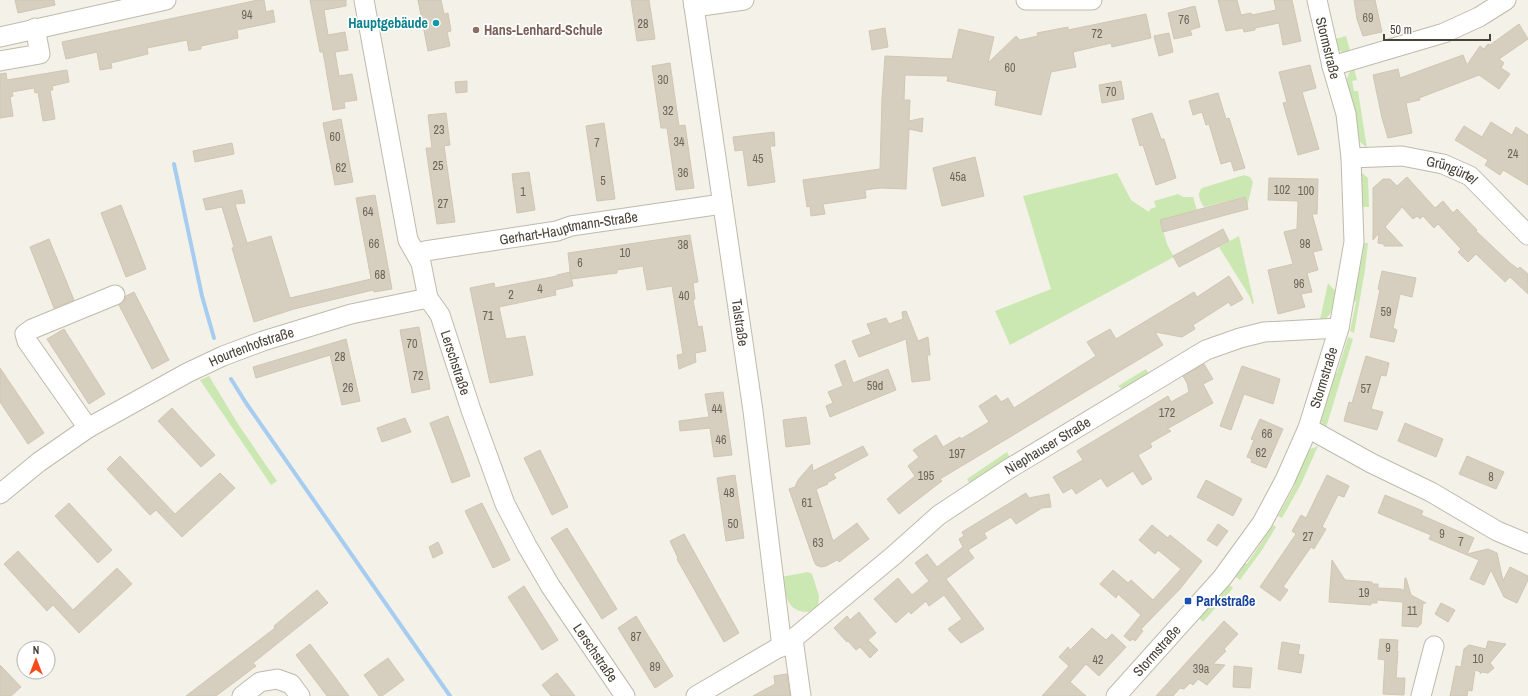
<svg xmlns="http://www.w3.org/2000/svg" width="1528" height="696" viewBox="0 0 1528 696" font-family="'Archivo Narrow',sans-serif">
<rect width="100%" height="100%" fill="#f4f1e9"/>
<!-- green -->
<g fill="#cce8b2">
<path d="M1346,36L1351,54C1340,53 1337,50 1332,40Z"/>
<polygon points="1354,68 1357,80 1352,81 1354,91 1358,91 1367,148 1358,140 1346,82 1349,73"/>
<polygon points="1361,172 1368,178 1369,207 1360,207"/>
<polygon points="1117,173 1131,200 1149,212 1150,209 1156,207 1154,201 1178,194 1183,197 1193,197 1197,210 1160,220 1167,244 1174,257 1010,345 995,311 1051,289 1023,196"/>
<path d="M1244,175L1250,177L1253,182L1247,207L1244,197L1204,207C1200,200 1196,194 1202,188Z"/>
<polygon points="1239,236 1254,303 1252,304 1250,297 1219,247"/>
<polygon points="1360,243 1368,243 1365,270 1354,333 1350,331 1356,302 1353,301"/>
<path d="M1328,283L1338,294C1334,307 1332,316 1319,324Z"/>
<polygon points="1348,337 1353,339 1325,431 1322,426 1320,415 1335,372 1337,373"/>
<polygon points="1146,369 1149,374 1125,392 1118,386"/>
<polygon points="209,376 238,424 277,481 271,485 200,380"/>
<polygon points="1318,446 1301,484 1282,518 1278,516 1295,485 1293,484 1308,450"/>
<polygon points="1007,452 1011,460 971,486 967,479"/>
<polygon points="1273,525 1276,527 1262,550 1240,580 1233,575 1243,563 1247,564"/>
<path d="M808,572L812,574L819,596L818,610C790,618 785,599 781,577Z"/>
<polygon points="1227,583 1233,588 1219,604 1218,601 1215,601 1214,607 1217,606 1203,622 1197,616"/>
</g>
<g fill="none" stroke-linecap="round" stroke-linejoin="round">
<!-- stream -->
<g stroke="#a6cdf0" stroke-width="4">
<polyline points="174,164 202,296 214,338"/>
<polyline points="231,379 246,403 450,696"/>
</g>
</g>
<!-- building -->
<g fill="#d6cebe" stroke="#d0c6b1">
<polygon points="15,0 54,0 55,5 18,13"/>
<polygon points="258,0 264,0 266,12 273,10 275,22 237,30 238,38 201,46 201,49 189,51 187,40 147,48 148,54 111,63 112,68 100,70 97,52 66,59 62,42"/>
<polygon points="310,0 346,0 346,6 324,10 328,35 345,32 348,50 335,52 339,76 352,74 357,100 344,102 345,108 333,110 323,52 320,52"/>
<polygon points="418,0 441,0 444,14 448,13 451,31 447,32 450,46 428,51"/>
<polygon points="631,0 649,0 655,39 637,41"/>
<polygon points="1218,0 1237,0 1241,15 1251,13 1252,15 1276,10 1274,0 1292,0 1301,41 1283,45 1279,23 1255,28 1255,30 1244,32 1243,28 1226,31"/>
<polygon points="1354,0 1375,0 1382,32 1363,36 1357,19"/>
<polygon points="1195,6 1200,27 1190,30 1192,35 1174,39 1168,13"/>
<polygon points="1146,14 1151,38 1112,47 1111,43 1073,52 1076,67 1051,72 1041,115 995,105 997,91 947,81 948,76 905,75 904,100 910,100 909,121 923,118 922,132 909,129 906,189 880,188 865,190 866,198 823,204 825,214 811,216 810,206 807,207 803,180 880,169 882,99 885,56 952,59 959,29 994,37 988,63 1016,36 1020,40 1038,36 1037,33 1068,27 1068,30"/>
<polygon points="1519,24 1528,39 1499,59 1504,63 1501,68 1510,74 1499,89 1479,75 1419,98 1420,100 1406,103 1412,133 1388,138 1382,118 1373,75 1398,69 1400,78 1463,55 1467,65 1480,46 1484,49 1488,44 1490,45"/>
<polygon points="885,28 888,47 872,50 869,31"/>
<polygon points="1169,33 1173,52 1159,56 1154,36"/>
<polygon points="670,63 679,126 685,125 694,188 676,190 667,128 661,128 652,66"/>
<polygon points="1310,65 1316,88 1302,92 1319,149 1298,155 1283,103 1287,102 1279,72"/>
<polygon points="67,70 69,82 52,86 53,90 50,90 55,119 43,121 38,92 35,93 34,88 12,92 13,96 10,97 13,116 0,118 0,74 6,73 7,80"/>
<polygon points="467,81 467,92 456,93 455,82"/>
<polygon points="1121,81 1124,99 1102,103 1099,85"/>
<polygon points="1218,93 1226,119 1229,118 1245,168 1234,171 1231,161 1221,164 1209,124 1206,125 1202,112 1193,115 1189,101"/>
<polygon points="446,113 450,145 444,146 455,222 437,224 426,148 432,148 428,115"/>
<polygon points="1152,113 1161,139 1164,139 1176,178 1156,185 1143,145 1140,146 1132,119"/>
<polygon points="341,119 353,182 335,185 323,123"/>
<polygon points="1491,122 1512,135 1516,127 1528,135 1528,185 1503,170 1500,175 1485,165 1488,160 1455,140 1464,126 1482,137"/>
<polygon points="604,123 615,199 597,201 586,126"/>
<polygon points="774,132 775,146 770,146 775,182 748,186 743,150 735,151 733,137"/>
<polygon points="232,143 234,154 195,162 193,151"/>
<polygon points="975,157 984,196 942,206 933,168"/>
<polygon points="529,172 535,210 517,213 512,174"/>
<polygon points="1407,177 1435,208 1443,201 1453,213 1457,209 1477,230 1476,231 1510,263 1518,269 1520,267 1528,274 1528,294 1510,277 1505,282 1476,254 1468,262 1458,252 1461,249 1438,224 1434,228 1423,216 1420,219 1417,216 1413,219 1402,207 1385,227 1403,246 1384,246 1384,244 1378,243 1379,233 1373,240 1373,188 1383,179 1390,179 1397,186"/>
<polygon points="1269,178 1318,179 1317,214 1312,214 1322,250 1313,252 1318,270 1307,273 1312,292 1301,294 1305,307 1278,314 1268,270 1293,264 1284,232 1297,229 1298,201 1268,200"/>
<polygon points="242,190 245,203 235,204 247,243 271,236 290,298 371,279 356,198 375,195 392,289 374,292 373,290 294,309 254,322 232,248 234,247 222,207 206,210 203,199"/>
<polygon points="1245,197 1248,209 1163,232 1160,220"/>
<polygon points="121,205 146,269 126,277 101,213"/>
<polygon points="1223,229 1229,241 1179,267 1173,256"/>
<polygon points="690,235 698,282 693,283 695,299 693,300 698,327 702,326 706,351 695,353 696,362 679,369 677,355 683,354 672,286 647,290 643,266 617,270 617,273 571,279 568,253"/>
<polygon points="49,239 74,300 54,308 30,247"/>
<polygon points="1382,271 1416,278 1412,297 1400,294 1393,328 1397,330 1394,342 1370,337 1380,290 1378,289"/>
<polygon points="570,272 573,286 555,290 556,295 499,307 506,339 525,336 533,375 490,383 470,288 494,283 495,288 557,276 557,275"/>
<polygon points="1229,276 1243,299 1231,306 1229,302 1207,316 1193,325 1195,329 1182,337 1155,332 1163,345 940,479 942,481 899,514 887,499 915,476 908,466 919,457 913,450 936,435 943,447 960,437 961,439 989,422 979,406 996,395 1001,402 1008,398 1014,408 1096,356 1087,342 1110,329 1116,339 1194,292 1197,297"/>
<polygon points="134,292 169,360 152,369 119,305 124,301 126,296"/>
<polygon points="906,311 918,341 928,337 930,355 927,355 930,380 912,382 906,339 859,357 852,341 871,334 867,324 886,318 889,324 903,319 902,312"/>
<polygon points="419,327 430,389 412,393 400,330"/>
<polygon points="64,329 105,394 89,404 47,339"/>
<polygon points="346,339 360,401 342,405 330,355 256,378 253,367"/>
<polygon points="1366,356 1389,363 1386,376 1381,375 1371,409 1383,412 1377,430 1344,421 1349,402 1352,403"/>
<polygon points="845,360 853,383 888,369 896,390 830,417 826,406 833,403 828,392 843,386 835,365"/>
<polygon points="1204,364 1213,379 1203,384 1213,403 1167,429 1171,431 1150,443 1152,447 1138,455 1152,479 1142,485 1133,471 1107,487 1101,478 1076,494 1072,488 1063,493 1053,477 1083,460 1077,451 1168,396 1171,402 1189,392 1187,383 1183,376"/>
<polygon points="1242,366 1280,379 1273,404 1244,394 1231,430 1220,426"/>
<polygon points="0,368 44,433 28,444 0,402"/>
<polygon points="723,392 732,455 714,457 710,428 680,431 679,421 709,417 705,394"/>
<polygon points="172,408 215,455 201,467 158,421"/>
<polygon points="448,416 470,476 452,483 430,423"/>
<polygon points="806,417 810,444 786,447 783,420"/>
<polygon points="405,418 411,432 382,442 377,428"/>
<polygon points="1260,419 1283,429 1266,468 1251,462 1252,459 1247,457 1254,440 1251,439"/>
<polygon points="1405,423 1443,439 1436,457 1398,441"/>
<polygon points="863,446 868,455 833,474 836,478 827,483 828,484 816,489 833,541 857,523 869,539 839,562 837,560 826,566 821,567 816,565 814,561 789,489 795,487 798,480 812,464 813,471"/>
<polygon points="540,450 568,507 552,515 524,458"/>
<polygon points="120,456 175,514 220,473 235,488 182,537 156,510 150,515 107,469"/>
<polygon points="1467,456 1504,472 1496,489 1459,474"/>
<polygon points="735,475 744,538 726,541 717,478"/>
<polygon points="1327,475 1349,486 1344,497 1338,495 1322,527 1326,529 1314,549 1311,547 1283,587 1288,590 1280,601 1260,587 1296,534 1292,531 1301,515 1306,518"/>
<polygon points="1206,480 1242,499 1233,516 1197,497"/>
<polygon points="1026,493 1029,498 1049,494 1051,507 1042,508 1016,524 1011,517 984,533 987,538 968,550 974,558 946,579 984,629 961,643 948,629 962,619 944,595 929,606 926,601 911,614 909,611 896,623 874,599 898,578 912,595 929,581 915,563 927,554 937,567 963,547 959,539 964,536 962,532"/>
<polygon points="1385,495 1423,511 1421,515 1474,538 1467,554 1488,549 1497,553 1503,581 1510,567 1528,576 1528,580 1517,603 1504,597 1491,570 1484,585 1470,579 1479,560 1429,539 1431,535 1378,513"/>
<polygon points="69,503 112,550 98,563 55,516"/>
<polygon points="482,503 510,560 493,568 465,511"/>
<polygon points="1218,524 1228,531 1217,546 1207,540"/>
<polygon points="1152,525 1168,538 1170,535 1202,561 1180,589 1141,629 1143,631 1135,641 1133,639 1130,641 1124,636 1141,615 1118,594 1116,598 1100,584 1113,570 1128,583 1131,580 1153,600 1181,569 1158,550 1155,554 1139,540"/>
<polygon points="567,528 617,609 602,619 551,538"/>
<polygon points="684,534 739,633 724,642 677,559 678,558 670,541"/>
<polygon points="438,542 443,553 433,558 429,547"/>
<polygon points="18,551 73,610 117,568 132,584 79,633 53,605 47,611 4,564"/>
<polygon points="1332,560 1345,580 1372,582 1372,584 1378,584 1378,588 1401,589 1404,591 1405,578 1406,578 1411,595 1426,603 1423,603 1421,624 1418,627 1402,626 1403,602 1377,600 1377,603 1371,603 1371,605 1329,602"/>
<polygon points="524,586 558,640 542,650 508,597"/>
<polygon points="317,590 328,603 253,663 256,666 216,696 186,696 275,628 274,626"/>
<polygon points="1441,603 1455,610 1448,622 1435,614"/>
<polygon points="859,612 876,633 868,640 878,650 870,658 860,647 856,650 848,641 847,642 834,628 847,616 850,620"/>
<polygon points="636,616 673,676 655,688 618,628"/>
<polygon points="1224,621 1238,634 1224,649 1226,651 1213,664 1225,665 1207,685 1198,679 1193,685 1190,683 1184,689 1180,688 1173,696 1156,696"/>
<polygon points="1092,628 1106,640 1112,634 1126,647 1099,676 1086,664 1070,682 1086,696 1042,696 1069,666 1059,657 1068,647 1070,650"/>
<polygon points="1380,639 1398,640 1397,651 1398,651 1396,678 1405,678 1404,695 1383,694 1385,660 1378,659"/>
<polygon points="1488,641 1506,644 1490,663 1494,668 1488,673 1482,672 1480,674 1481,672 1475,670 1472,691 1468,690 1467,696 1450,696 1456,666 1461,667 1464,649 1469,645 1486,649"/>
<polygon points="1282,642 1300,645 1298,654 1304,655 1301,673 1278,669"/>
<polygon points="310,644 329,669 349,696 327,696 296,655"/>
<polygon points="388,658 404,680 382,696 379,696 364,675"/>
<polygon points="0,665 21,687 11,696 0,696"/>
<polygon points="1234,666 1252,668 1250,688 1233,687"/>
<polygon points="557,673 575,696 551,696 542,685"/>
<polygon points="787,674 790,696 753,696 775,684 774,676"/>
</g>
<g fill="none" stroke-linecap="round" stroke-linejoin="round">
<defs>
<g id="minor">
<path id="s1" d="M364,0L408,240L421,263L428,298L440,315L471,410L505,504L527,546L551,587L625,696"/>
<path id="s2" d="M693,0L753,411L782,647"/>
<polyline points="1026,0 1092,0"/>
<polyline points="694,7 744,0"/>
<polyline points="0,37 166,0"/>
<polyline points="0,61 40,54 35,28"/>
<polyline points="1332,66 1444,33 1479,17 1506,0"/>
<path id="s3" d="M1351,158L1402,156L1443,164L1470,176L1528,235"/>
<path id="s4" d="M416,254L425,251L557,231L571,226L722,204"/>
<polyline points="88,428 27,341 25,334 32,329 115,295"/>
<polyline points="1308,428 1371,463 1431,492 1497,531 1528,544"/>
<path id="s5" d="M0,494L39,462L88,428L187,373L223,356L263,341L351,314L428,298"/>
<polyline points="793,639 801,696"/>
<polyline points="242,696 260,682 277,679 291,684 300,696"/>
<path id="s6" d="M696,696L793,639L893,556L939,515L1007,470L1206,350L1240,338L1264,332L1339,328"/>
<path id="s7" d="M1116,696L1222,578L1262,523L1285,480L1308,428L1339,328L1354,242L1351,158L1346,114L1332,66L1317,0"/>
<polyline points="1421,696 1434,646"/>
</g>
</defs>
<!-- minor casing -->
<use href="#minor" stroke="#c0baab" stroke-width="21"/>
<!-- minor -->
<use href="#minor" stroke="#fff" stroke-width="19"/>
</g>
<!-- markers -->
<circle fill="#0f9aa8" stroke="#fff" stroke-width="1.5" cx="436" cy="23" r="4"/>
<circle fill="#8d6e63" stroke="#fff" stroke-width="1.5" cx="476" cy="30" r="4"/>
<rect fill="#1a4fb4" stroke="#fff" stroke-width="1.5" x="1184" y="597" width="8" height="8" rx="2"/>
<g text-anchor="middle" stroke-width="3.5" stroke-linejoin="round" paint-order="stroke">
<!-- number labels -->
<g font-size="12" fill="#6c6559">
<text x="247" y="19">94</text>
<text x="1368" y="22">69</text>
<text x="1184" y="24">76</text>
<text x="643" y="28">28</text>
<text x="1097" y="38">72</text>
<text x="1010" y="72">60</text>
<text x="663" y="84">30</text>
<text x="1111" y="96">70</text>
<text x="668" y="115">32</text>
<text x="439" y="134">23</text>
<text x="335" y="141">60</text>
<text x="679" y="146">34</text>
<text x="597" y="147">7</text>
<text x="1513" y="158">24</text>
<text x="758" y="163">45</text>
<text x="438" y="170">25</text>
<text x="341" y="172">62</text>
<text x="683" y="177">36</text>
<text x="958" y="181">45a</text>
<text x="603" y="185">5</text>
<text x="1282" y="194">102</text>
<text x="1306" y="195">100</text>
<text x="523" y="196">1</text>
<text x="443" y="208">27</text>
<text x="368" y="216">64</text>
<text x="374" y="248">66</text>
<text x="1305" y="248">98</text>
<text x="683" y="249">38</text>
<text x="625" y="257">10</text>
<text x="580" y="267">6</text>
<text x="380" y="279">68</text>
<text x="1299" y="288">96</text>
<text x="540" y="293">4</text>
<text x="511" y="299">2</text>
<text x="684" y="300">40</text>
<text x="1386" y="316">59</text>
<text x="488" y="320">71</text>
<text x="412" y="348">70</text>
<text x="340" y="361">28</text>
<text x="418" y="380">72</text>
<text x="875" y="390">59d</text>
<text x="348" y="392">26</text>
<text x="1366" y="393">57</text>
<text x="717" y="413">44</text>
<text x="1167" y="417">172</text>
<text x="1267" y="438">66</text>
<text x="721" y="444">46</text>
<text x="1261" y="457">62</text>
<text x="957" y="458">197</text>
<text x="926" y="480">195</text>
<text x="1491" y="481">8</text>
<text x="729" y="497">48</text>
<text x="807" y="507">61</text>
<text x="733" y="528">50</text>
<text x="1442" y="538">9</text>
<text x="1308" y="541">27</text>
<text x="1461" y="546">7</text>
<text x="818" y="547">63</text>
<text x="1364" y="597">19</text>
<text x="1412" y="615">11</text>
<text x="636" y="641">87</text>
<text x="1388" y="652">9</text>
<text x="1478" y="663">10</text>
<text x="1098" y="664">42</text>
<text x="655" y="671">89</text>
<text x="1201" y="673">39a</text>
</g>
<!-- culture labels -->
<g font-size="14" font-weight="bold" fill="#0d838f" stroke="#fff" text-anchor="end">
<text x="428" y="28">Hauptgebäude</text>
</g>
<!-- education labels -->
<g font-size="14" font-weight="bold" fill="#785e54" stroke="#fff" text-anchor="start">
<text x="484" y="35">Hans-Lenhard-Schule</text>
</g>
<!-- street labels -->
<g font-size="14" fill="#484237" stroke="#fff">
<text transform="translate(1328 48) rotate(76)" y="5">Stormstraße</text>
<text dy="5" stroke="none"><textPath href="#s3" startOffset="103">Grüngürtel</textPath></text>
<text dy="5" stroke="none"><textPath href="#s4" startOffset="155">Gerhart-Hauptmann-Straße</textPath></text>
<text dy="5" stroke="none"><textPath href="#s2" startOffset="326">Talstraße</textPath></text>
<text dy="5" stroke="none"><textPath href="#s5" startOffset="293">Hourtenhofstraße</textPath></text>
<text dy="5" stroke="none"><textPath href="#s1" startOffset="377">Lerschstraße</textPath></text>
<text dy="5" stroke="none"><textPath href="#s7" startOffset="385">Stormstraße</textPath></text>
<text dy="5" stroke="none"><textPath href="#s6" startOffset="433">Niephauser Straße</textPath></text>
<text dy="5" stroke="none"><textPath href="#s7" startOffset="61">Stormstraße</textPath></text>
<text dy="5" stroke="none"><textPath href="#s1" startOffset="701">Lerschstraße</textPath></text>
</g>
<!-- transit labels -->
<g font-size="14" font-weight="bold" fill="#164399" stroke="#fff" text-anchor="start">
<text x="1196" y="606">Parkstraße</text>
</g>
</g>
<!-- north arrow -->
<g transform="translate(36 660)"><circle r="19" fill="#ffffff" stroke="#b6b3af"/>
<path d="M0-3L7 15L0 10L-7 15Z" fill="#f84b1c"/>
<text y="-6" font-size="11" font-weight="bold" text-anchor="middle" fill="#484237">N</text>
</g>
<!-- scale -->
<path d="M1384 34v6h106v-6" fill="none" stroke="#484237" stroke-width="2"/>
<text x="1390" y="34" font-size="12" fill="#484237" stroke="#ffffff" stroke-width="3" paint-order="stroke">50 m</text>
</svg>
